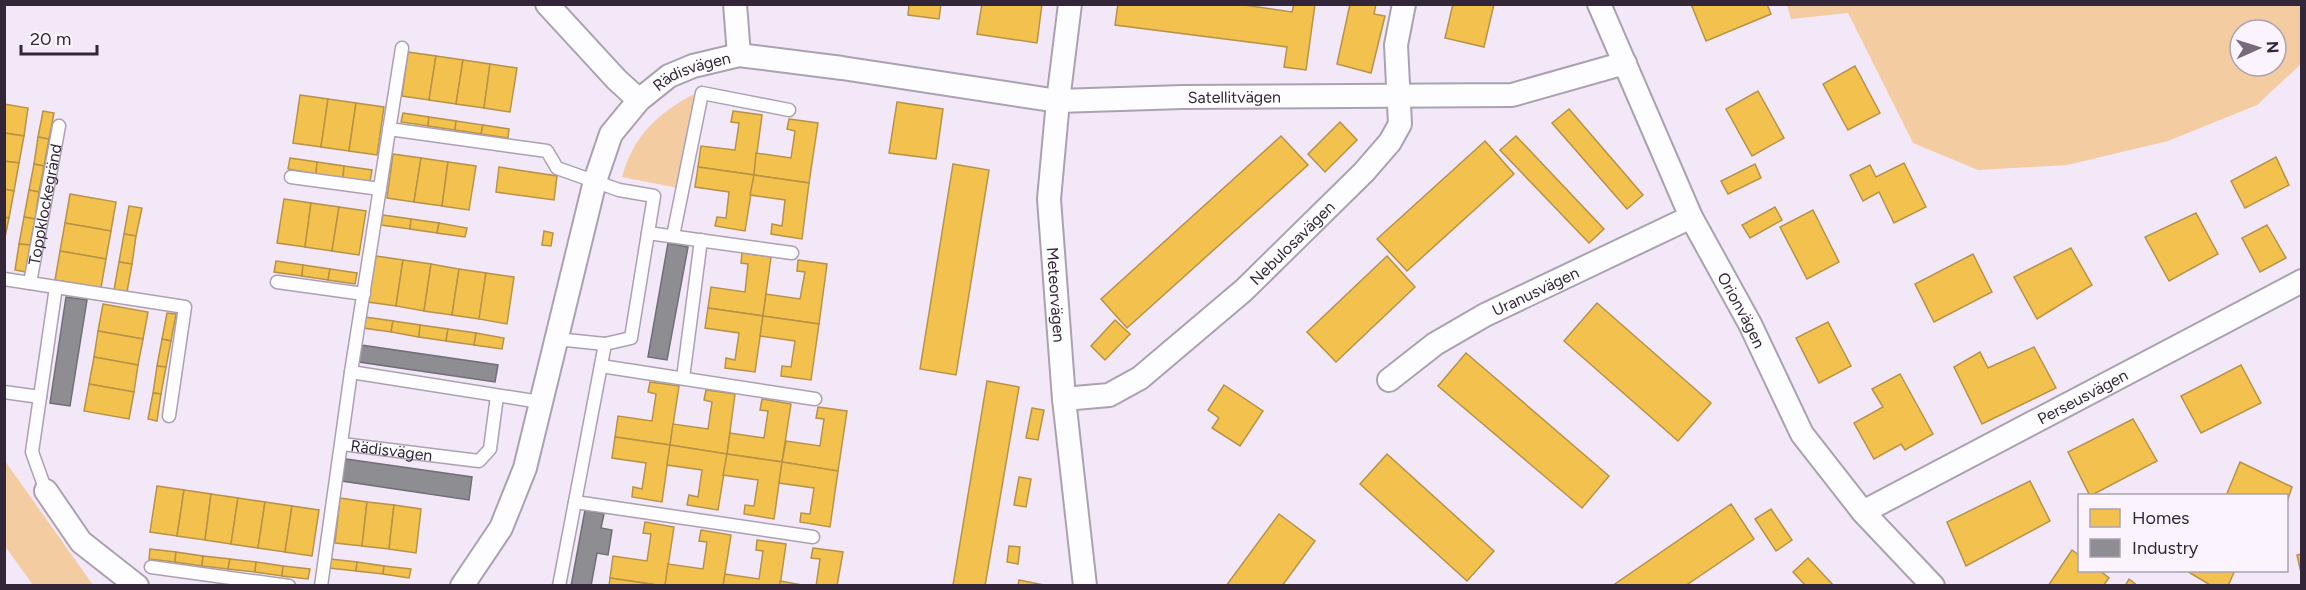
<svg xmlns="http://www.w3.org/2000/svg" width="2306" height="590" viewBox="0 0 2306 590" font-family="Figtree,sans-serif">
<rect width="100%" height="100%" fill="#f3e8f8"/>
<!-- green -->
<g fill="#f4cca2" fill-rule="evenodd">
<path d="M1787,5H2301V64L2257,105L2168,141L2067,165L1978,170L1913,143L1848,13L1791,19ZM2240,30H2276V66H2240Z"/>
<path d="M694,94L678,188L622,177C633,136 658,113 694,94Z"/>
<polygon points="4,461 5,461 93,585 33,585 5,546"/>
</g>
<!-- homes -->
<g fill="#f2c14e" stroke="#b89247" stroke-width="1.5">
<polygon points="909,4 941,4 939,19 908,15"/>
<polygon points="982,4 1042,4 1037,43 977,34"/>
<polygon points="1118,4 1237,4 1292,12 1294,4 1315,4 1306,70 1284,67 1287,47 1115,25"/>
<polygon points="1350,4 1376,4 1374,14 1385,16 1371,73 1337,64"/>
<polygon points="1453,4 1494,4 1484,47 1445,38"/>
<polygon points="1691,4 1767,4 1771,14 1706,41"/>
<polygon points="408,52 436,56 429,100 402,96"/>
<polygon points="436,56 463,60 456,104 429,100"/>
<polygon points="463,60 490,64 484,108 456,104"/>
<polygon points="490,64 517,68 510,112 484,108"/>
<polygon points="1855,66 1880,113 1848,130 1823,84"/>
<polygon points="1758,91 1784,138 1752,156 1726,109"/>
<polygon points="300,95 328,99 321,147 293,143"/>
<polygon points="328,99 356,103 349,151 321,147"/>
<polygon points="897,102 943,109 936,159 889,153"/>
<polygon points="356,103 384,107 377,155 349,151"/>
<polygon points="4,104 28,108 24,136 4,133"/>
<polygon points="1569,109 1643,195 1627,209 1552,123"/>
<polygon points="43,111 54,113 49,139 38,137"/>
<polygon points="733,111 762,115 754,175 698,167 701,146 735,150 739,123 731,122"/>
<polygon points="403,113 429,117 428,126 401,122"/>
<polygon points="429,117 456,121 455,130 428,126"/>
<polygon points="789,119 818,123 809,183 754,175 756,153 791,158 795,131 787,129"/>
<polygon points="456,121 483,125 481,134 455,130"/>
<polygon points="1340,122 1357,140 1325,172 1308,154"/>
<polygon points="483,125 509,129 508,138 481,134"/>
<polygon points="4,133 24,136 19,163 4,161"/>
<polygon points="1281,136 1308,165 1127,328 1101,299"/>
<polygon points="1516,136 1604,229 1589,243 1500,150"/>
<polygon points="38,137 49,139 44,166 34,164"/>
<polygon points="1485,141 1514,174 1407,271 1377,239"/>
<polygon points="393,154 421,158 414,202 387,198"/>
<polygon points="2276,157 2289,185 2245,208 2231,181"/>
<polygon points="290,158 317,162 316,174 288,169"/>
<polygon points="421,158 448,162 442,206 414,202"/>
<polygon points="4,161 19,163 14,191 4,189"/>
<polygon points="317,162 344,166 343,178 316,174"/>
<polygon points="448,162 476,166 469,210 442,206"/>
<polygon points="1904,163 1926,207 1894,223 1879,192 1863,201 1850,175 1870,165 1876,177"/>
<polygon points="34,164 44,166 39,192 29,190"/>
<polygon points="953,164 989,170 956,375 920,369"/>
<polygon points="1755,164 1761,178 1728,194 1721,181"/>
<polygon points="344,166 372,170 370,182 343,178"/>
<polygon points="499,167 557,176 554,200 496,192"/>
<polygon points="698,167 754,175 745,231 715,226 717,217 726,218 729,192 695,187"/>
<polygon points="754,175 809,183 802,239 771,234 772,224 782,226 785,200 750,195"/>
<polygon points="4,189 14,191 9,218 4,217"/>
<polygon points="29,190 39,192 35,219 24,217"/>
<polygon points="70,194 116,202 111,231 65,223"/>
<polygon points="284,199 311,203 305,247 277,243"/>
<polygon points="311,203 339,207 332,251 305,247"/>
<polygon points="129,206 142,208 136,236 124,234"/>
<polygon points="339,207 366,211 359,255 332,251"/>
<polygon points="1775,207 1782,220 1750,238 1742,225"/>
<polygon points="1813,210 1839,262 1807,279 1780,227"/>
<polygon points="2196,213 2218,254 2169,281 2145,237"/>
<polygon points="383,215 411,219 410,229 381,225"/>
<polygon points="4,217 9,218 4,242"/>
<polygon points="24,217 35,219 30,245 19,244"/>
<polygon points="411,219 439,223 437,233 410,229"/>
<polygon points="65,223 111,231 106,259 60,251"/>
<polygon points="439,223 467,228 465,237 437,233"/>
<polygon points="2267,225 2286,258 2260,272 2242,238"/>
<polygon points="544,231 553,233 551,246 542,245"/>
<polygon points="124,234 136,236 132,264 119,262"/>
<polygon points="19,244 30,245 26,272 15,270"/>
<polygon points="2071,248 2092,285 2037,319 2014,277"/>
<polygon points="60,251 106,259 101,288 55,280"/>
<polygon points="742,253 771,257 763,316 708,308 711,287 745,292 748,264 741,263"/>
<polygon points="1973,254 1992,292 1934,322 1915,284"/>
<polygon points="376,256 403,260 396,306 368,302"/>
<polygon points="1387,256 1415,287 1336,362 1307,332"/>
<polygon points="403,260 431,264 424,311 396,306"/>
<polygon points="798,260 827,264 819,324 763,316 766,294 800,299 805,272 797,271"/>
<polygon points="276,261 303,265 302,276 274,272"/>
<polygon points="119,262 132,264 127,292 114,290"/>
<polygon points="431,264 459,269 452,315 424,311"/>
<polygon points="303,265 330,269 328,280 302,276"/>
<polygon points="330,269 357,273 355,284 328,280"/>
<polygon points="459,269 486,273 479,319 452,315"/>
<polygon points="486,273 514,277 507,324 479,319"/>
<polygon points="1597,303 1711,403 1678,441 1564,341"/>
<polygon points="103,304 148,312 143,339 98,331"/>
<polygon points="708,308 763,316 755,372 725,368 726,358 735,360 739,333 705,328"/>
<polygon points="167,313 176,314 171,341 162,339"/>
<polygon points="763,316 819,324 811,380 781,376 782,366 791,367 795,341 760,336"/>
<polygon points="365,317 393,321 391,332 363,328"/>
<polygon points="1115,320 1130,334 1105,360 1091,346"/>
<polygon points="393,321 420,325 419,337 391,332"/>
<polygon points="1828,322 1851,366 1819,383 1796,338"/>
<polygon points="420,325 448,329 446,341 419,337"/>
<polygon points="448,329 476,333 474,345 446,341"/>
<polygon points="98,331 143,339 138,365 94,357"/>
<polygon points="476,333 504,338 502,349 474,345"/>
<polygon points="162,339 171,341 166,367 157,366"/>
<polygon points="2034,347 2056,388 1982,424 1954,367 1980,352 1988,368"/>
<polygon points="1466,353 1609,476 1582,508 1438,386"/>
<polygon points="94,357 138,365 134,392 89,384"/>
<polygon points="2241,365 2261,403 2201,433 2181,396"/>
<polygon points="157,366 166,367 161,394 153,393"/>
<polygon points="1900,374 1933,434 1905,450 1901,444 1874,459 1854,423 1883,407 1872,389"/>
<polygon points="987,381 1019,387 985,586 954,586 953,585"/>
<polygon points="650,382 679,386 670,445 615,437 618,416 652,421 656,394 648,392"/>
<polygon points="89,384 134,392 129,419 84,411"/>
<polygon points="1224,385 1263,411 1240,446 1212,428 1219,418 1208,410"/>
<polygon points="706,390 735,394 727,454 670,445 673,424 708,429 712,402 704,400"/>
<polygon points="153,393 161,394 157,421 148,419"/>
<polygon points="762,399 791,404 782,462 727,454 730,433 764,438 768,411 760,410"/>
<polygon points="818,407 847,411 838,471 782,462 786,441 820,446 824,419 816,418"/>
<polygon points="1032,408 1044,410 1038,440 1026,438"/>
<polygon points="2133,419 2157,461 2090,496 2068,452"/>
<polygon points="615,437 670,445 662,502 632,497 633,487 642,489 646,463 612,458"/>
<polygon points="670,445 727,454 718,510 687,505 689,495 698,497 702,470 667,465"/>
<polygon points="727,454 782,462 774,519 744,514 745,505 754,506 758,480 723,475"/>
<polygon points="1387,454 1494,551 1467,581 1360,484"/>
<polygon points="782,462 838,471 830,527 800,522 801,513 810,514 814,488 779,483"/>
<polygon points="2240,462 2292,487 2286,505 2286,496 2226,496"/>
<polygon points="1019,477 1031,479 1026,507 1014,505"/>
<polygon points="2030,481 2050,521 1966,566 1947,522"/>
<polygon points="157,486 184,490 177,536 150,532"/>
<polygon points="184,490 211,494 205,540 177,536"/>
<polygon points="211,494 238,498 231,544 205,540"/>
<polygon points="238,498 265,502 258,548 231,544"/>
<polygon points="340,498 367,502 362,546 335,543"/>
<polygon points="265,502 292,506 285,552 258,548"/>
<polygon points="367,502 394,505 389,549 362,546"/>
<polygon points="1731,504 1754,539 1685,586 1612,586"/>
<polygon points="394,505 421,509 416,553 389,549"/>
<polygon points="292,506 319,510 312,556 285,552"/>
<polygon points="1771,509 1792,540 1776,551 1755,519"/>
<polygon points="1279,514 1315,541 1282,586 1226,586"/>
<polygon points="645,522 674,527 665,586 610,578 613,556 647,561 651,534 643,533"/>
<polygon points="701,530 731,535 723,586 665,586 668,564 703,569 707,542 699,541"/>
<polygon points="757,540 786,544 780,586 723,586 725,574 759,579 763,551 756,550"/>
<polygon points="1009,546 1020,547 1018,564 1007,562"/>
<polygon points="813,548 843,552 837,586 816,586 820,559 811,558"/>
<polygon points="150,549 176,552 175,562 149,559"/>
<polygon points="2072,550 2080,556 2080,570 2099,570 2109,578 2103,586 2048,586"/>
<polygon points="176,552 203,556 202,566 175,562"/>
<polygon points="2302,554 2302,577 2297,555"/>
<polygon points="203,556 230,559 228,569 202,566"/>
<polygon points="1808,558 1834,586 1806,586 1793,572"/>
<polygon points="230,559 256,562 255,572 228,569"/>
<polygon points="330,559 357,562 356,571 329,568"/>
<polygon points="256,562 283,566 282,576 255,572"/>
<polygon points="357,562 384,566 383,574 356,571"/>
<polygon points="283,566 310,569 308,579 282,576"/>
<polygon points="384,566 411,569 409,578 383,574"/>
<polygon points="2185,570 2235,570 2228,586 2212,586"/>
<polygon points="610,578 663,586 609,586"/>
<polygon points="2129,579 2138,586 2125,586"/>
<polygon points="1019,580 1049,586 1018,586"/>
<polygon points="780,581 808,586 780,586"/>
</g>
<!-- industry -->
<g fill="#8d8d92" stroke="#726e77" stroke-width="1.5">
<polygon points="668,243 688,247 667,360 648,357"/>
<polygon points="66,297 87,300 70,406 50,403"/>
<polygon points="361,345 498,365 495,382 359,362"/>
<polygon points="346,459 472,477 469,500 342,481"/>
<polygon points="585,510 604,514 601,528 612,530 608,555 597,553 591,586 571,586"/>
</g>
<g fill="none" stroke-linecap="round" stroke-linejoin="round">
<defs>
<g id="service">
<polyline points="389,129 547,151 557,168 619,190 654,196 631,338 605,344 559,586"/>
<polyline points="291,177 380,189"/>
<polyline points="648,233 792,253"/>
<polyline points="673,236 702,93 789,110"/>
<polyline points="4,279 185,307 169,416"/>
<polyline points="277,282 364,294"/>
<path id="s1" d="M30,283L59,126"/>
<polyline points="556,339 605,344"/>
<polyline points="601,366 815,399"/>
<polyline points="351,372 540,402"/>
<polyline points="683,378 701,240"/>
<polyline points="4,392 40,397"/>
<path id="s2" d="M342,444L479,461L490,449L497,396"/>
<polyline points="46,491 32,452 56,287"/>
<polyline points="575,502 813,537"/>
<polyline points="151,567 289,586"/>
<polyline points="321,586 351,372 402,48"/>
</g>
<g id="minor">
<polyline points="547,4 617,80 639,100"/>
<polyline points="735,4 739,55"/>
<path id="s3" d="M1070,4L1058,101L1049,199L1064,399L1085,586"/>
<path id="s4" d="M1599,4L1691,217L1750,324L1802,434L1863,512L1933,586"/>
<path id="s5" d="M1389,380L1435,344L1485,315L1691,217"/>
<path id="s6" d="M1064,399L1109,395L1140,378L1244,290L1364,172L1390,142L1400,124L1396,45L1404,4"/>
<polyline points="46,491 81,542 137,586"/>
<path id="s7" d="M1863,512L2302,281"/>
<path id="s8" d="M462,586L501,528L525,468L595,181L611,134L639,100L669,76L693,66L739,55L842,68L1058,101L1183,97L1512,95L1625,63"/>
</g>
</defs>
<!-- service casing -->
<use href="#service" stroke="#aba1b0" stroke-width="15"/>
<!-- minor casing -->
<use href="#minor" stroke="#aba1b0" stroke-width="26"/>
<!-- service -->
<use href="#service" stroke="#fdfcfe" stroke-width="12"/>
<!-- minor -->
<use href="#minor" stroke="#fdfcfe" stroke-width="22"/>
</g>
<g text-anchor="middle" stroke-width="6" stroke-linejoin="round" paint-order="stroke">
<!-- street labels -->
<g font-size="16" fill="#322638" stroke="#fbf4fe">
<text dy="6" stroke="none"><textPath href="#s8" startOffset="585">Rädisvägen</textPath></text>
<text dy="6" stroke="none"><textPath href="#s8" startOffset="1134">Satellitvägen</textPath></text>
<text dy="6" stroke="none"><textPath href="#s1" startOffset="80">Toppklockegränd</textPath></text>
<text dy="6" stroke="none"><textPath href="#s6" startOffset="284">Nebulosavägen</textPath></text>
<text dy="6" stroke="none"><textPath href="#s5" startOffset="172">Uranusvägen</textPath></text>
<text dy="6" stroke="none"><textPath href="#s3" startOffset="292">Meteorvägen</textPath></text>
<text dy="6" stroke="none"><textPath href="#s4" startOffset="338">Orionvägen</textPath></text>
<text dy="6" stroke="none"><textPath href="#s7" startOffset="248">Perseusvägen</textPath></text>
<text dy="6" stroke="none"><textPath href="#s2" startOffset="50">Rädisvägen</textPath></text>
</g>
</g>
<!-- border -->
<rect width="2306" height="590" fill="none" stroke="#322638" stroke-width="12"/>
<!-- legend -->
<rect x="2078" y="494" width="210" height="78" fill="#fbf4fe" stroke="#aba2af" stroke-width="1.5"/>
<rect x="2090" y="509" width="30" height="18" fill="#f2c14e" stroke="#aba2af" stroke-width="1.5"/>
<text x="2132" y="524" font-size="18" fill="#322638">Homes</text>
<rect x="2090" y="539" width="30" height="18" fill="#8d8d92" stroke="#aba2af" stroke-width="1.5"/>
<text x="2132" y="554" font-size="18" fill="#322638">Industry</text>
<!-- north arrow -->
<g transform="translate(2258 48) rotate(87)"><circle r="28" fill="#fbf4fe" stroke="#aba2af" stroke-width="1.5"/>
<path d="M0-4.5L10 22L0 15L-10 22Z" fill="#766a7b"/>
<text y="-9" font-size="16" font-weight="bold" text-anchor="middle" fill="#322638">N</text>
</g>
<!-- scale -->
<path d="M21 45v9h76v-9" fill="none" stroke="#322638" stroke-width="3"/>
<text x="30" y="45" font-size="18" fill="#322638" stroke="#fbf4fe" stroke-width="4.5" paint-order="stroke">20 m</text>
</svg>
